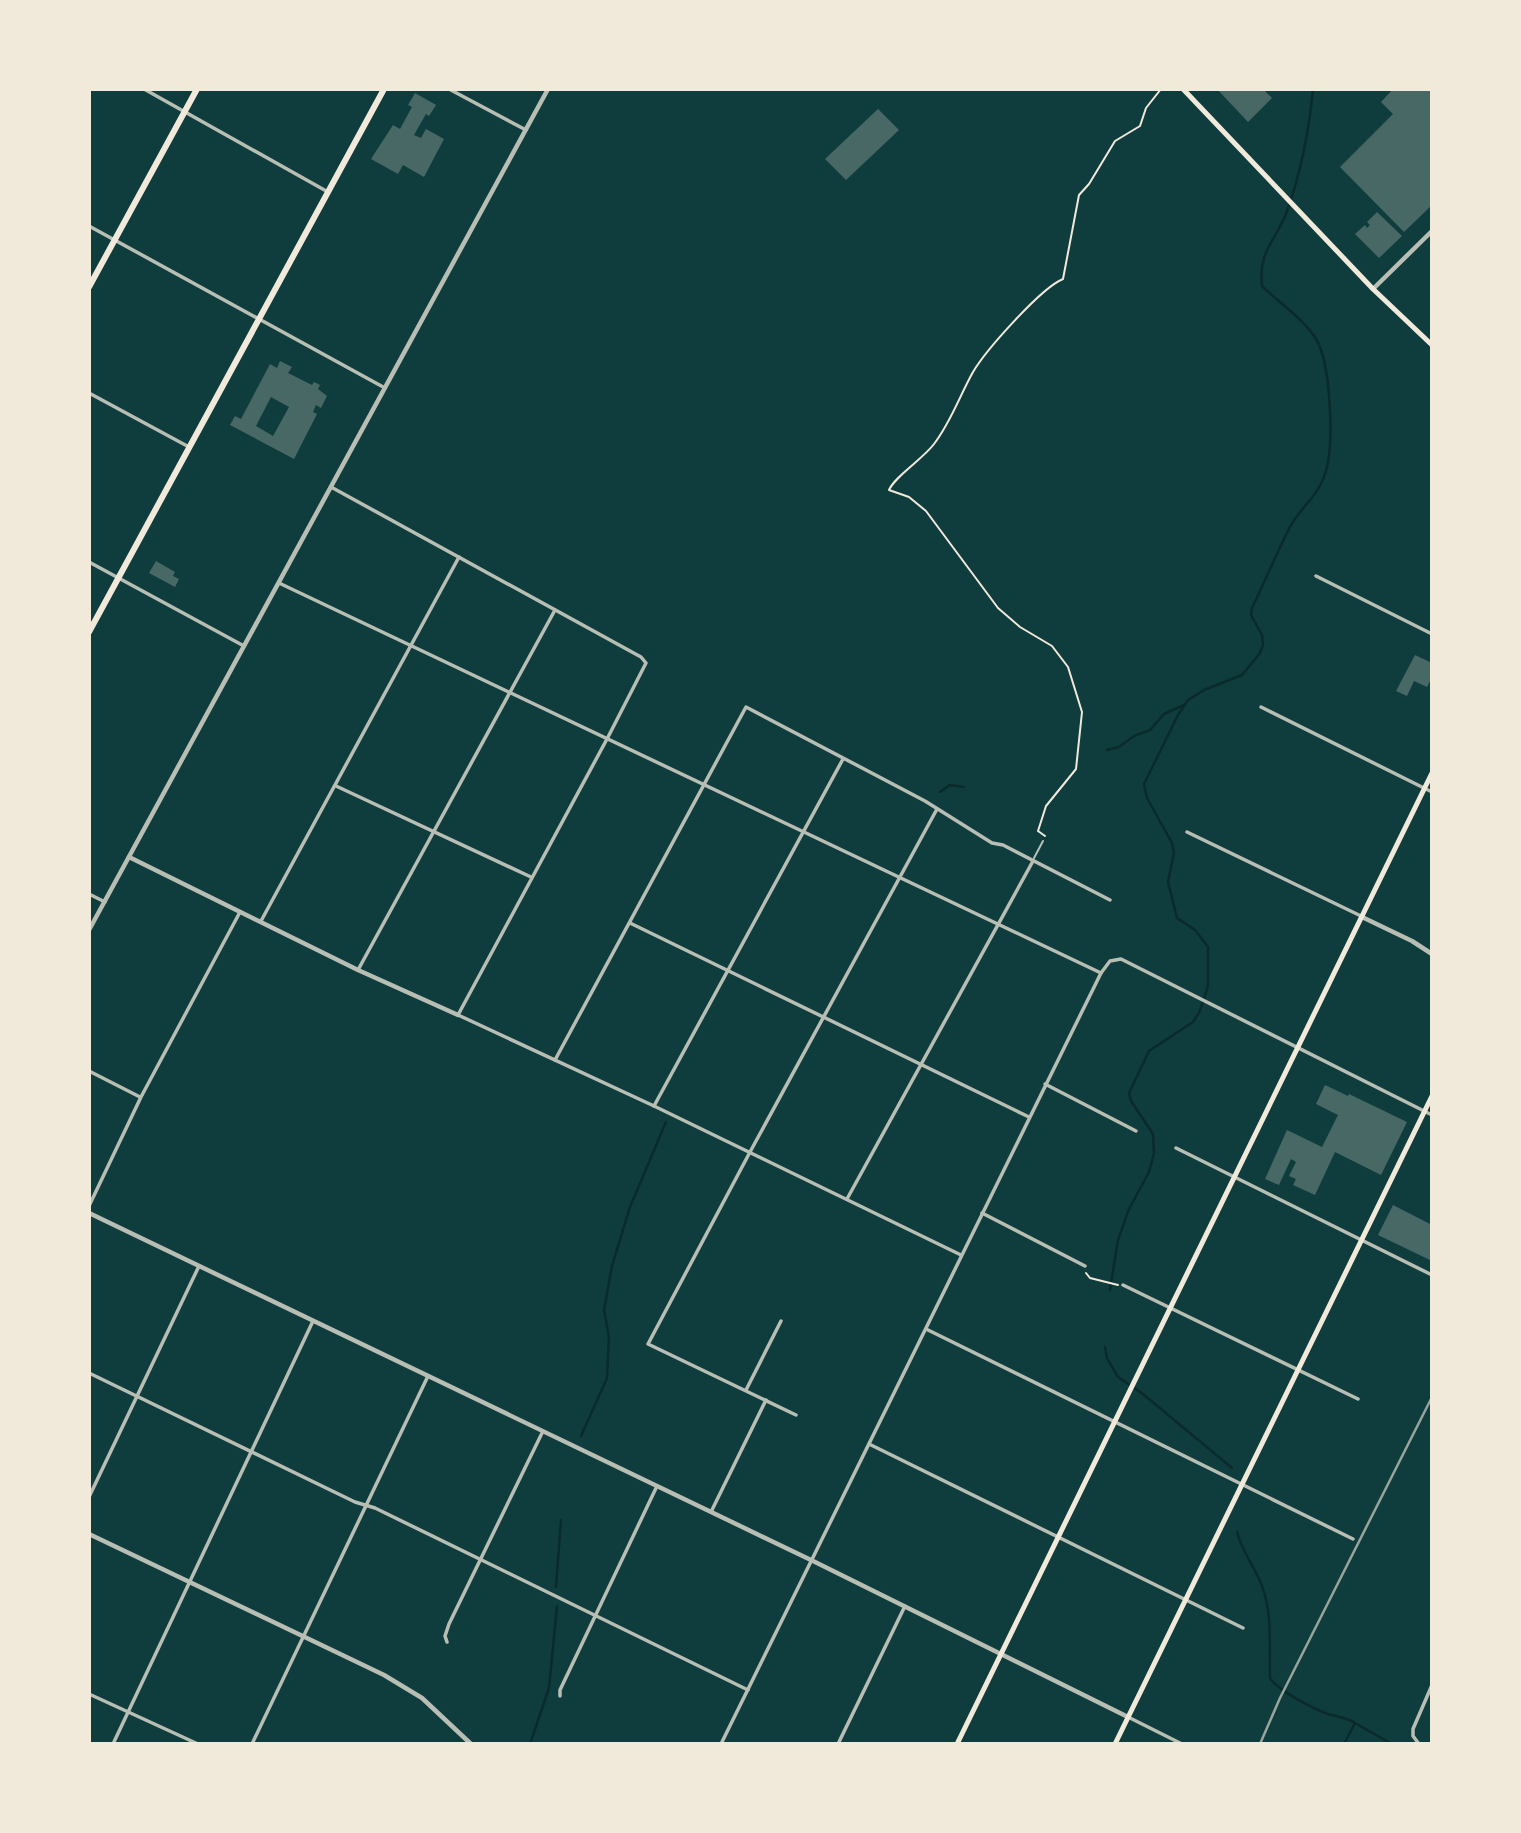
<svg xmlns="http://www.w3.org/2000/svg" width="1521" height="1833" viewBox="0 0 1521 1833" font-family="'DM Sans',sans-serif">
<rect width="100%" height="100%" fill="#0f3d3e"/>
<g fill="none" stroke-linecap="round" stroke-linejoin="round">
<!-- stream -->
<g stroke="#0a2a2b" stroke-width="2.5">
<polyline points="1107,750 1119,747 1134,736 1150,730 1164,714 1184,705"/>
<polyline points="940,792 950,785 964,787"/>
<path d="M1110,1290L1118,1240L1129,1209L1149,1172L1154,1153L1153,1134L1131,1101L1129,1093L1149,1051L1193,1022L1200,1011L1208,986V947L1195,930L1177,918L1168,882L1174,853L1172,843L1147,798L1144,784L1178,715L1188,700L1204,690L1242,675L1260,653L1263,645L1262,635L1251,615L1252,608C1265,581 1277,552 1291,525C1302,506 1320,494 1326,471C1334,444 1331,363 1316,339C1303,318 1279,303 1262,286C1258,249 1276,242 1287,211C1301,172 1309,131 1313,89"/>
<polyline points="1105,1347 1107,1358 1118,1377 1143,1394 1232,1468"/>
<polyline points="581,1436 607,1378 609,1337 604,1310 612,1266 630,1207 666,1122"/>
<path d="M1237,1532C1242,1552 1255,1567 1262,1586C1273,1615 1269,1648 1270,1678C1277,1690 1314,1709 1328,1714C1337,1717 1346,1717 1355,1723L1344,1744"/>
<polyline points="556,1587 561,1520"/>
<polyline points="1355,1723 1392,1744"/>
<polyline points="530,1744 549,1688 557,1606"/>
</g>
</g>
<!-- building -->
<g fill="#486865" fill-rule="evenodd">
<polygon points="1217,89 1263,89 1272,98 1248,122"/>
<polygon points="1393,89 1432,89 1432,205 1404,232 1340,167 1393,114 1381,102"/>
<polygon points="415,93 436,105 429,116 426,114 414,135 421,138 426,129 444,139 424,177 403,165 398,174 371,159 393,125 400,129 412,107 408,105"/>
<polygon points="878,109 899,130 846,180 825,159"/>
<polygon points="1377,212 1402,236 1379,258 1355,234 1365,225 1367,228 1370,225 1367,222"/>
<path d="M280,361L292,367L288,373L312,385L314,382L320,385L318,389L327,396L321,408L316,405L313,412L317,414L294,459L230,425L235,416L241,419L270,364L277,368ZM271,397L289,407L273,436L256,426Z"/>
<polygon points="156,561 175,572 173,576 179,579 175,587 149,573"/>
<polygon points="1415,655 1432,663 1432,677 1427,687 1414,681 1407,696 1396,691"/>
<polygon points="1325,1085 1348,1096 1349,1094 1407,1122 1381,1175 1335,1152 1315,1195 1293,1185 1296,1179 1289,1176 1296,1162 1291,1159 1279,1185 1265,1179 1287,1130 1322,1147 1338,1115 1316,1104"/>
<polygon points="1393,1205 1432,1225 1432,1261 1378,1235"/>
</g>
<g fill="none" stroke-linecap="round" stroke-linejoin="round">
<!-- path -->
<g stroke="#f1e9da" stroke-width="2">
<path d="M1045,836L1038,831L1046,806L1076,769L1082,712L1068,667L1052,646L1020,627L998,608L926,511L909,497L889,490C895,476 923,459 934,444C951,422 960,395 973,372C986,350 1041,288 1063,279L1079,195L1089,184L1115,141L1140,126L1146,108L1161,89"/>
<polyline points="1086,1273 1090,1278 1118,1285"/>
</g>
<!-- service -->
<polyline stroke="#b8beb3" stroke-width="2" points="1034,858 1043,841"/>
<!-- minor -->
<g stroke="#b8beb3" stroke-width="3.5">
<polyline points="144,89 328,192"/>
<polyline points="449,89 526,130"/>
<polyline points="89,226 385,388"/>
<polyline points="89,393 189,447"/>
<polyline points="331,487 641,657 646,663 607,739 458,1015 654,1106 961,1255"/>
<polyline points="89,562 244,646"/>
<polyline points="1316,576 1432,634"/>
<polyline points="279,583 1101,973"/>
<polyline points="1261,707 1432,792"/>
<polyline points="336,786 531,877"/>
<polyline points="1187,832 1361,916"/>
<polyline points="89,894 105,902"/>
<polyline points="261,921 459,557"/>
<polyline points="630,923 1029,1117"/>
<polyline points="358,970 555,610"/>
<polyline points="555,1060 746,707 925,801 992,843 1003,845 1110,900"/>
<polyline points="89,1071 140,1097"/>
<polyline points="1045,1084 1136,1131"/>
<polyline points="654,1106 843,759"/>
<polyline points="1176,1148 1432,1275"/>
<polyline points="847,1199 1033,861"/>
<polyline points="89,1206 141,1097 240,912"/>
<polyline points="982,1213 1085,1266"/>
<polyline points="1123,1285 1358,1399"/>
<polyline points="926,1329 1353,1539"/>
<polyline points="89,1373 355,1502 375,1508 748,1690"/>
<polyline points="746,1390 781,1321"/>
<polyline points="796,1415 648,1344 750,1152 937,809"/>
<polyline points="869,1444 1243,1628"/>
<polyline points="89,1497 199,1266"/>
<polyline points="711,1512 766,1400"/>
<polyline points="447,1642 445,1636 449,1624 543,1431"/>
<polyline points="89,1694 198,1744"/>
<polyline points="560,1696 560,1690 657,1486"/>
<polyline points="1128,1717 1182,1744"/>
<polyline points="113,1744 313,1321"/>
<polyline points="252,1744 428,1376"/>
<polyline points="721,1744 1101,973 1110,961 1121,959 1127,962 1432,1115"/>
<polyline points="838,1744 905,1606"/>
<polyline points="1419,1744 1413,1736 1413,1729 1432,1685"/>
</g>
<!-- tertiary -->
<g stroke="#b8beb3" stroke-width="4.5">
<polyline points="1373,289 1432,231"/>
<polyline points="129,857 358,970 458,1015"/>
<polyline points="1362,917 1412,941 1432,954"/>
<polyline points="89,930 548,89"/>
<polyline points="89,1213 811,1560 1128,1717"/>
<polyline points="89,1534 384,1675 422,1698 471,1744"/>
</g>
<!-- secondary -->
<g stroke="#f1e9da" stroke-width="5">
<polyline points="1183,89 1373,289 1432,345"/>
<polyline points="957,1744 1432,773"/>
<polyline points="1115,1744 1432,1096"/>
</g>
<!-- primary -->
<g stroke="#f1e9da" stroke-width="6">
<polyline points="89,287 197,89"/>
<polyline points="89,632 384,89"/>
</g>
<!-- rail -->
<polyline stroke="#97a49c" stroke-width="2.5" points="1260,1744 1280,1698 1432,1397"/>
</g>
<!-- border -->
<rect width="1521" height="1833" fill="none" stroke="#f1e9da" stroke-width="182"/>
</svg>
